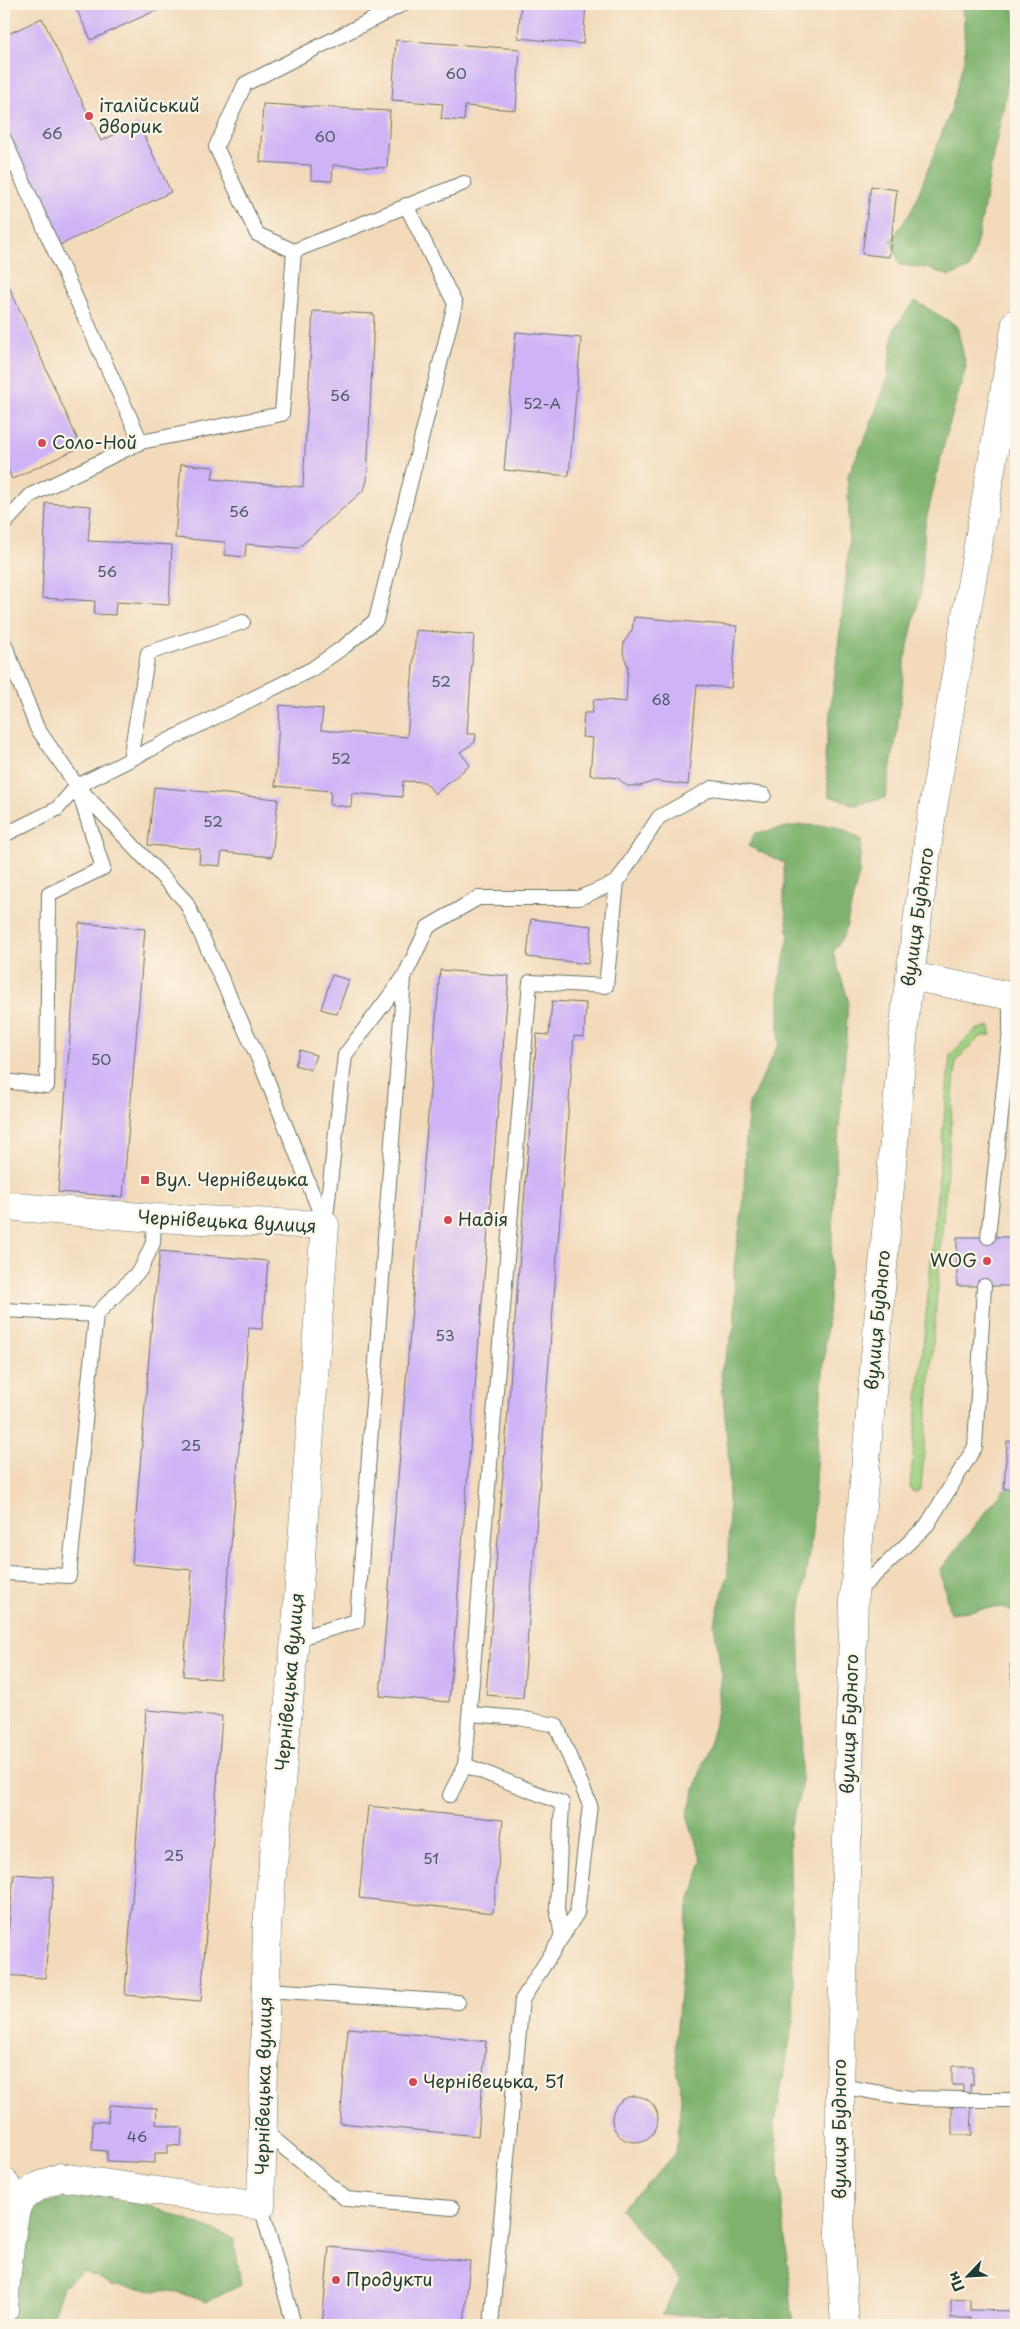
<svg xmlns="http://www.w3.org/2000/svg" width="1020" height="2329" viewBox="0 0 1020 2329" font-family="'Playpen Sans',sans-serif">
<rect width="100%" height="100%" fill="#fcf5e5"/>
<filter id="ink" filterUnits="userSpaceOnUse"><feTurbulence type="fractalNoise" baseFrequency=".02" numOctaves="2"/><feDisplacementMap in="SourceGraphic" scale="10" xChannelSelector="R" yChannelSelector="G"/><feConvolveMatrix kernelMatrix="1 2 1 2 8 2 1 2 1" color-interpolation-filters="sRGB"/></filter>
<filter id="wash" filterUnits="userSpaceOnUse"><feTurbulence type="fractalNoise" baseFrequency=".0096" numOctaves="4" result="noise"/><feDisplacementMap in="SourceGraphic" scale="20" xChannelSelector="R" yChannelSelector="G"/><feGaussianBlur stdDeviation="1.12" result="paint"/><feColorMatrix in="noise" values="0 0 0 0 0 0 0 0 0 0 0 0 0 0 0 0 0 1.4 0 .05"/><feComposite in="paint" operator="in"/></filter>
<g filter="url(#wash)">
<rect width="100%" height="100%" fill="#f3dabb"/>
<!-- green -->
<polygon fill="#9dcf7f" stroke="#5e865a" points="990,1026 991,1035 980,1037 956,1061 921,1489 916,1492 912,1491 910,1487 950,1055 975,1030"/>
<!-- forest -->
<g fill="#7eb26e" stroke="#4e7851">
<path d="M963,4H1013C1020,36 1001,120 993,155C986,193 981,231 970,268L950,276L927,268L900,265L891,241L912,210L951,110L965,56Z"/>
<polygon points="915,301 957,326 966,367 946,436 925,525 921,590 906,654 896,739 885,798 855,805 829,796 825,756 845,589 849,540 848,475 868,432 887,380 894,329"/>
<polygon points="800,825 835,826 861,839 859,873 844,936 833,952 848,999 845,1058 835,1175 829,1302 819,1419 812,1532 799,1621 802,1726 801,1790 789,1828 794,2015 775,2124 793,2325 739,2325 740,2323 726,2314 662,2315 680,2281 620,2209 653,2179 676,2153 681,2098 675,2048 687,1914 702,1861 687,1815 714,1728 722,1677 714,1624 728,1574 729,1463 721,1371 735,1325 734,1265 744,1199 745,1149 749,1104 779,1043 779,982 789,936 784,902 784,863 748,846 755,833"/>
<polygon points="1016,1474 1016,1614 1002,1607 950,1613 940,1570"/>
<polygon points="80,2192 152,2207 234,2238 241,2285 207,2302 177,2292 114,2286 83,2271 63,2287 49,2325 7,2325 8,2294 25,2210"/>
</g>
<g id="blocks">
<!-- building -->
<g fill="#ceb3f7">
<polygon points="74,4 170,4 91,40"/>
<polygon points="521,4 586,4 583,44 518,38"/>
<polygon points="42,18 101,141 138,123 171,192 60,245 4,127 4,36"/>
<polygon points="396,40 520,49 516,110 465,106 464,121 441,119 443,104 392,100"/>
<polygon points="263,104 390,111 387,168 333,165 332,181 311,180 311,165 260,162"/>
<polygon points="871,186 897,190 889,257 862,254"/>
<polygon points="4,275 81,447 12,479 4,461"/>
<polygon points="313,311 374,314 367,481 364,490 298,548 246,544 245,557 224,555 225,542 175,538 181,464 214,467 212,479 303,487"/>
<polygon points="516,332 581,338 569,476 504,470"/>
<polygon points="46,503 91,506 88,541 172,545 169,605 116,602 115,615 94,614 95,601 42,598"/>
<polygon points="634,617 737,626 731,688 697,685 688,785 655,781 640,786 627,786 618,778 590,775 593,738 582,737 584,713 592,713 594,699 626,702 628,667 623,653 624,642 632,630"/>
<polygon points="416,630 474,635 467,734 476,734 475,742 460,752 470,765 435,794 425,782 403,781 402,797 352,793 351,807 330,805 331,791 275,786 280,705 323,709 321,730 407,737"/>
<polygon points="154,787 278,799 272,857 222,852 220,866 199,864 200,849 148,845"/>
<polygon points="531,919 592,926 588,964 527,957"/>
<polygon points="79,923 145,929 123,1197 58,1192"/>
<polygon points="440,970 509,976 449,1702 380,1696"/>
<polygon points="332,975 349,980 337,1014 321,1009"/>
<polygon points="552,1001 586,1003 584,1037 574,1036 523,1698 486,1695 537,1034 549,1035"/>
<polygon points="300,1050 316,1055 311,1070 295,1065"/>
<rect x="957" y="1237" width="59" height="49"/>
<polygon points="160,1251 268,1261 262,1329 249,1328 220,1679 183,1676 192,1570 132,1564 152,1320"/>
<polygon points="1007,1441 1016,1442 1016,1489 1004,1489"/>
<polygon points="1016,1663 1016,1705 1014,1705 1010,1664"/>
<polygon points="146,1710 222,1716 201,2001 125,1995"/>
<polygon points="368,1806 503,1820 493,1913 359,1898"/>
<polygon points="14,1874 54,1877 45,1978 4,1975 4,1933 8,1934"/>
<polygon points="348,2028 486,2041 478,2136 340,2123"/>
<polygon points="952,2066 973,2066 973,2085 970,2084 972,2135 952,2135 952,2099 963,2099 963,2085 952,2085"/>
<circle cx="635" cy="2119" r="23"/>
<polygon points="109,2105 157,2108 156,2124 182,2128 181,2146 168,2145 168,2153 155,2153 155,2163 107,2161 107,2151 92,2150 93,2121 108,2122"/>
<polygon points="329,2247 470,2261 464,2325 322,2325"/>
<polygon points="970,2299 970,2310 1016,2311 1016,2325 970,2325 970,2318 951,2318 951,2300"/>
<polygon points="95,2321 135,2324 135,2325 95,2325"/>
</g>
</g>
</g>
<g filter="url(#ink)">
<use href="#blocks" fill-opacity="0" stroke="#697463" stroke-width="1"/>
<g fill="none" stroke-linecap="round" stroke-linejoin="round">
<defs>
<g id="lane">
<polyline points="4,139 141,442 31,495 4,524"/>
<polyline points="294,251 257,234 216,147 245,84 403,4"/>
<polyline points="141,442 282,414 294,251 464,183"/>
<polyline points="4,643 37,728 77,786 312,669 345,646 376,620 455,304 406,205"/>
<polyline points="130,759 148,653 243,622"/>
<polyline points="4,835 57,809 77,786"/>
<polyline points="404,977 428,927 478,898 579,898 617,882 659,817 712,788 764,795"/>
<polyline points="4,1081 47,1086 49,894 103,868 77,786 186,902 260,1062 325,1225 345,1055 404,977 357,1621 295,1639"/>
<polyline points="988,1237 1010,1030 1010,996"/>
<polyline points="4,1310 96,1315"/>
<polyline points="4,1573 69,1576 96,1315 141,1269 153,1243 154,1218"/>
<polyline points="856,1593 927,1525 975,1447 984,1286"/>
<polyline points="470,1714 519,1718 556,1725 590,1805 577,1913 522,2000 491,2325"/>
<polyline points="465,1765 530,982 606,986 617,882"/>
<polyline points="450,1795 465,1765 562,1803 557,1908 562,1937"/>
<polyline points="266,1990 458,2002"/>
<polyline points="840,2086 909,2098 963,2099"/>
<polyline points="970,2100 1016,2100"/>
<polyline points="263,2130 346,2199 452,2208"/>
<polyline points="261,2206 294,2325"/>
</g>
<g id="street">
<polyline points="910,976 1016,997"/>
<path d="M4,1206L154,1218L325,1225L295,1639L267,1926L261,2206L61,2177C45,2183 30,2188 19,2202C12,2211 5,2293 4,2310"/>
<polyline points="4,2182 17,2204"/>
</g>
<polyline id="highway" points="845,2325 840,2246 840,2086 854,1596 906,1005 931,820 1016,323"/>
</defs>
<!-- lane casing -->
<use href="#lane" stroke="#697463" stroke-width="16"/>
<!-- street casing -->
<use href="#street" stroke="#697463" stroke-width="29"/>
<!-- highway casing -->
<use href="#highway" stroke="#697463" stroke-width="29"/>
<!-- lane -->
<use href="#lane" stroke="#fff" stroke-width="14"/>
<!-- street -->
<use href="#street" stroke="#fff" stroke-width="28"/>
<!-- highway -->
<use href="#highway" stroke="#fff" stroke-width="28"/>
</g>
</g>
<!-- markers -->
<g fill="#d1495b" stroke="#fcf5e5" stroke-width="2">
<circle cx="89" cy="116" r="5"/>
<circle cx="42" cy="443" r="5"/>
<rect x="140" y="1175" width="10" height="10" rx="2.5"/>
<circle cx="448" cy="1220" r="5"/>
<circle cx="987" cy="1261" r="5"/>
<circle cx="413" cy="2082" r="5"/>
<circle cx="336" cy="2280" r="5"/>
</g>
<g text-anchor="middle" stroke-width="4.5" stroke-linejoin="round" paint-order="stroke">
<!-- number labels -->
<g font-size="15" fill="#4b5a65">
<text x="456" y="79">60</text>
<text x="52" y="139">66</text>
<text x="325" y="142">60</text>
<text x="340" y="401">56</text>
<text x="542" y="409">52-А</text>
<text x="239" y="517">56</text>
<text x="107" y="577">56</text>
<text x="441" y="687">52</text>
<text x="661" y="705">68</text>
<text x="341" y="764">52</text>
<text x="213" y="827">52</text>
<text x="101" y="1065">50</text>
<text x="445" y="1341">53</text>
<text x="191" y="1451">25</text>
<text x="174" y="1861">25</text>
<text x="431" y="1864">51</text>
<text x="137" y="2142">46</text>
</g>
<!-- poi labels -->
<g font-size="18" fill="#1f3d34" stroke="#fcf5e5" text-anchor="start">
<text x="99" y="112">італійський<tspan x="99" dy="21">дворик</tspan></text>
<text x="52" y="449">Соло-Ной</text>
<text x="155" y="1186">Вул. Чернівецька</text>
<text x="458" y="1226">Надія</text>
<text x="977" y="1267" text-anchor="end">WOG</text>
<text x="423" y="2088">Чернівецька, 51</text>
<text x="346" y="2286">Продукти</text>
</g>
<!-- street labels -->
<g font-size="18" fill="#1f3d34" stroke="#fcf5e5">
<text transform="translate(918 917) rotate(-82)" y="6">вулиця Будного</text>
<text transform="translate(227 1222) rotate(3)" y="6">Чернівецька вулиця</text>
<text transform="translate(878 1320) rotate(-85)" y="6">вулиця Будного</text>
<text transform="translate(290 1682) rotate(-85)" y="6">Чернівецька вулиця</text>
<text transform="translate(850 1724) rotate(-88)" y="6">вулиця Будного</text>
<text transform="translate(264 2086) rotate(-89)" y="6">Чернівецька вулиця</text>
<text transform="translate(840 2129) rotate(-90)" y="6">вулиця Будного</text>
</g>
</g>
<!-- margin -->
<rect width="1020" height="2329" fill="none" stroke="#fcf5e5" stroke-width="20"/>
<!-- north arrow -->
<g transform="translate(968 2276) rotate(245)" stroke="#fcf5e5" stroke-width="4" paint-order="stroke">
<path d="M0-4L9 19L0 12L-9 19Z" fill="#1f3d34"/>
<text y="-8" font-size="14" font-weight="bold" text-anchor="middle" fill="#1f3d34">Пн</text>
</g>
</svg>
